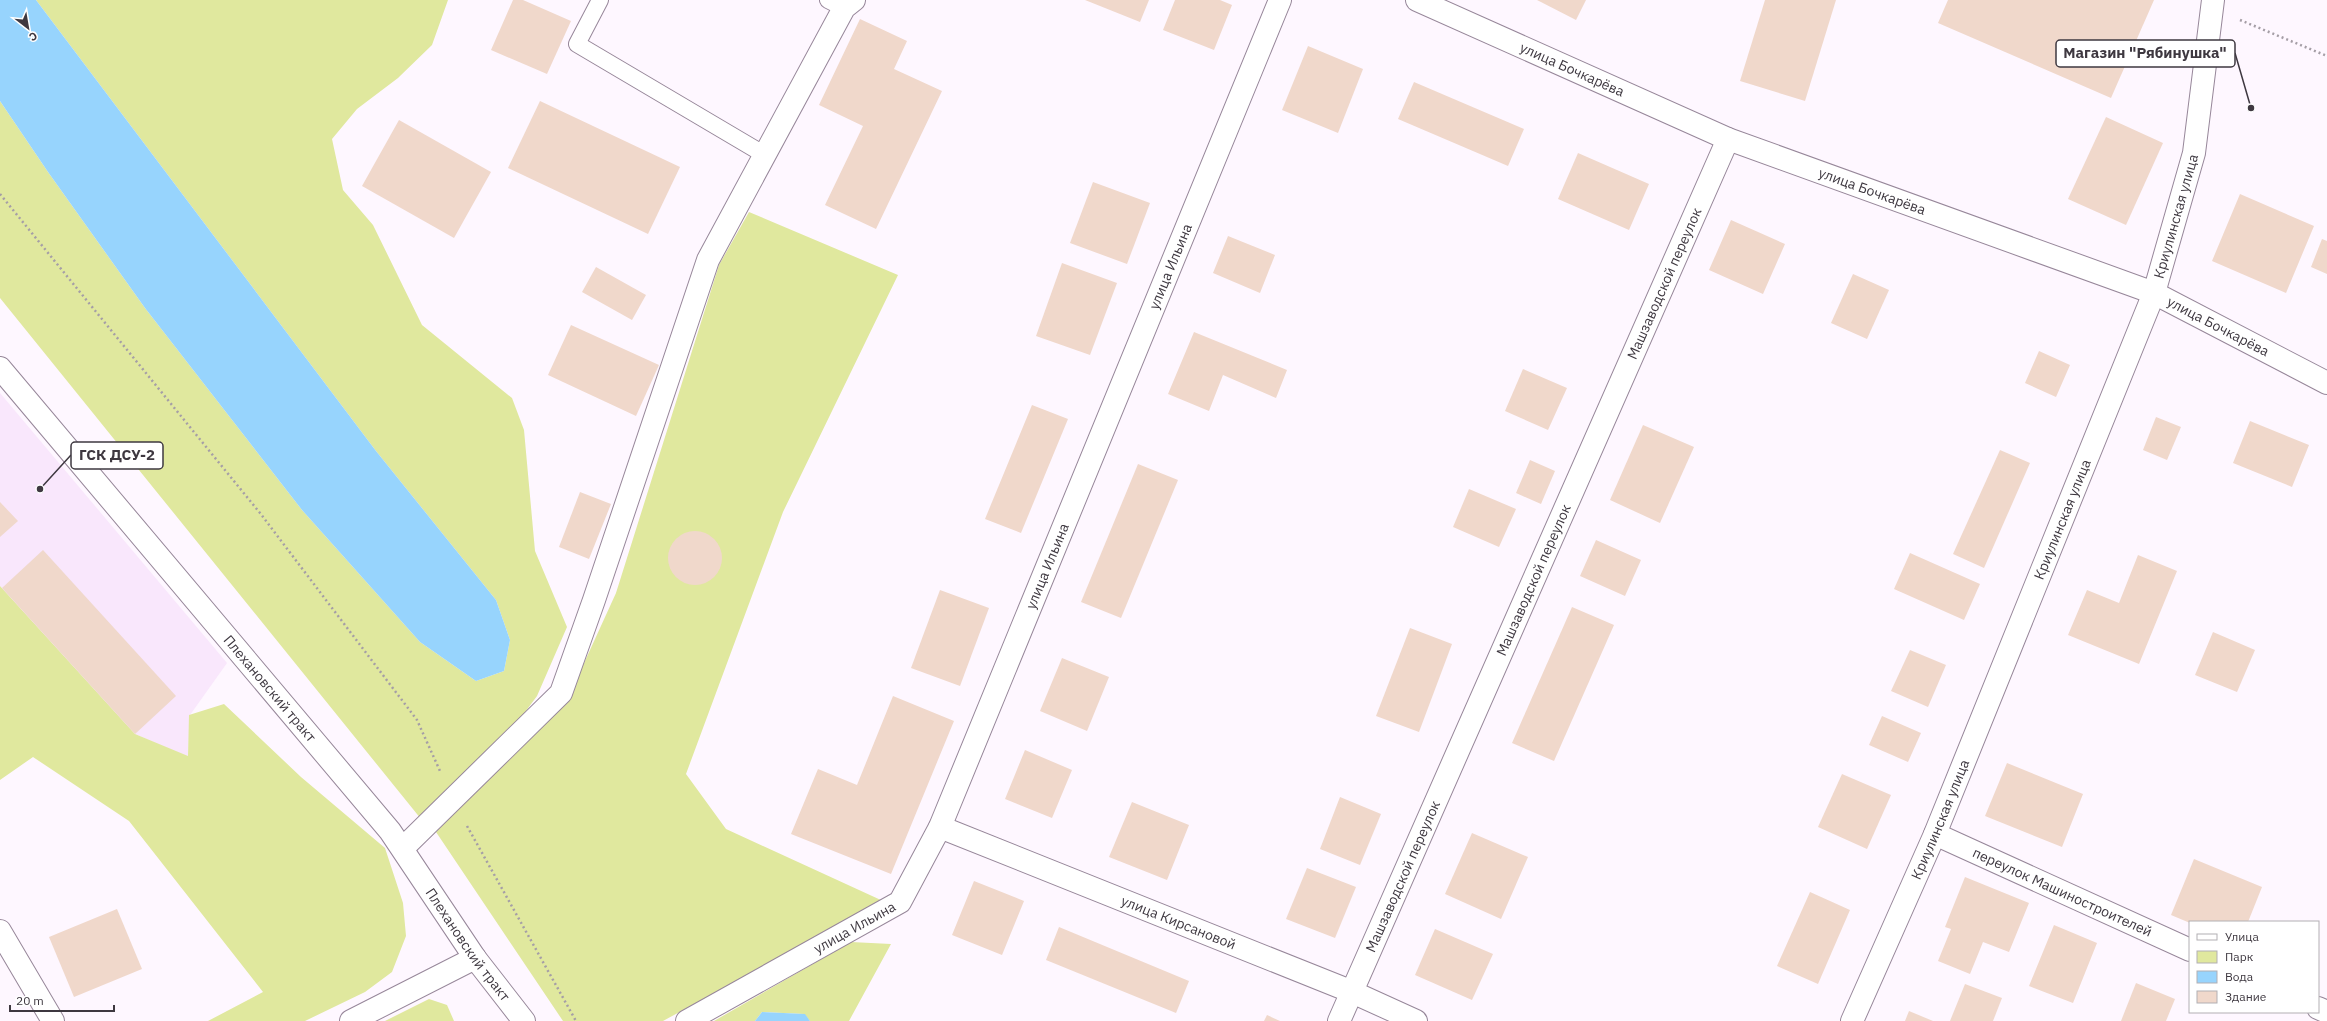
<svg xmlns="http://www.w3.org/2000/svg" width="2327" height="1021" viewBox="0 0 2327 1021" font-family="'IBM Plex Sans',sans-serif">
<rect width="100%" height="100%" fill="#fef7ff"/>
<!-- built -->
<polygon fill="#f9e7fc" points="0,393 227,663 190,715 188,757 135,734 0,586"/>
<!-- green -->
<g fill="#e0e89e">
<polygon points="36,0 448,0 432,45 398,78 357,109 332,139 343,190 373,225 422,325 512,398 524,430 535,551 567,627 537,696 514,727 421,819 0,298 0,101 48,172 145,308 302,510 420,642 476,681 504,671 510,640 496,600 376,451"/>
<polygon points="749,212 898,275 783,512 686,774 726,829 883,901 663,1021 563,1021 436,832 569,696 616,593 719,265"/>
<polygon points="0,586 135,734 188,756 189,715 224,704 301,777 385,848 403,903 406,936 392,972 365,992 305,1021 208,1021 263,992 129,821 33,757 0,780"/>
<polygon points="851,942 891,944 849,1021 810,1021 804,1014 762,1012 755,1021 714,1021"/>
<polygon points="429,999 447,1005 454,1021 385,1021"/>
</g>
<!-- water -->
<g fill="#97d4fd">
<polygon points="0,0 36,0 376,451 496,600 510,640 504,671 476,681 420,642 302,510 145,308 48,172 0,101"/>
<polygon points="762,1012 805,1014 810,1021 755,1021"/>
</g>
<!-- building -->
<g fill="#f0d8cb">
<polygon points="513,0 523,0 571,21 547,74 491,50"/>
<polygon points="1085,0 1149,0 1140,22"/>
<polygon points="1175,0 1220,0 1232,5 1214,50 1163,30"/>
<polygon points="1537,0 1586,0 1576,20"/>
<polygon points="1765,0 1836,0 1805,101 1740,81"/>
<polygon points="1948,0 2154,0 2111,98 1938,23"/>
<polygon points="860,19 907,41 894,69 942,91 876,229 825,205 863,126 819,105"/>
<polygon points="1308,46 1363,69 1338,133 1282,110"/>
<polygon points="1414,82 1524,129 1508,166 1398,119"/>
<polygon points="540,101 680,167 648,234 508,168"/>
<polygon points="2106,117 2163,143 2126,225 2068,199"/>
<polygon points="399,120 491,172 454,238 362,186"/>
<polygon points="1578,153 1649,184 1629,230 1558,199"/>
<polygon points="1093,182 1150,203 1127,264 1070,243"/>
<polygon points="2240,194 2314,226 2286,293 2212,261"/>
<polygon points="1731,220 1785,244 1763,294 1709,270"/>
<polygon points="1228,236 1275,255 1260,293 1213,273"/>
<polygon points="2322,239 2327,241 2327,274 2311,267"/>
<polygon points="1062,263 1117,283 1090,355 1036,336"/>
<polygon points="596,267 646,295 632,320 582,292"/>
<polygon points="1853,274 1889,290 1867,339 1831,323"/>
<polygon points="571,325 659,365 636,416 548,375"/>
<polygon points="1194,332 1287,370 1276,398 1223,375 1209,411 1168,394"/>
<polygon points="2039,351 2070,365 2056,397 2025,383"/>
<polygon points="1523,369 1567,388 1548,430 1505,411"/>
<polygon points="1032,405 1068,419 1021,533 985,519"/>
<polygon points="2156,417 2181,427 2167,460 2143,450"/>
<polygon points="2250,421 2309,445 2292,487 2233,463"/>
<polygon points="1643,425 1694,447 1660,523 1610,500"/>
<polygon points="2000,450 2030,463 1984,568 1953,554"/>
<polygon points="1530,460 1555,471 1541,504 1516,493"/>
<polygon points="1138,464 1178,480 1121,618 1081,602"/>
<polygon points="1469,489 1516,509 1499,547 1453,527"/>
<polygon points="580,492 611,504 589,559 559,547"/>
<polygon points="0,502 18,521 0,537"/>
<circle cx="695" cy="558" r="27"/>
<polygon points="1596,540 1641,560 1625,596 1580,576"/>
<polygon points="43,550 176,696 135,734 2,588"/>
<polygon points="1910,553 1980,584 1964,620 1894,589"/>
<polygon points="2138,555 2177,571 2139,664 2068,635 2087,590 2119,603"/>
<polygon points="940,590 989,608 960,686 911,668"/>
<polygon points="1572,607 1614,625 1554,761 1512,743"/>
<polygon points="1410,628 1452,644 1419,732 1376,716"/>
<polygon points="2213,632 2255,650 2237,692 2195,675"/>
<polygon points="1910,650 1946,665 1928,707 1891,691"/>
<polygon points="1062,658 1109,677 1087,731 1040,711"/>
<polygon points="893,696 954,721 891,874 791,834 818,769 857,785"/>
<polygon points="1882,716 1921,733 1908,762 1869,745"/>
<polygon points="1025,750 1072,770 1052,818 1005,799"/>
<polygon points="2007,763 2083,794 2062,847 1985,816"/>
<polygon points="1842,774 1891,795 1867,849 1818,827"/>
<polygon points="1340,797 1381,814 1360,865 1320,849"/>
<polygon points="1132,802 1189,825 1167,880 1109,857"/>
<polygon points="1472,833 1528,857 1501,919 1445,894"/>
<polygon points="2194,859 2262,887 2248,922 2190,923 2171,915"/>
<polygon points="1307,868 1356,887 1335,938 1286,919"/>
<polygon points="1965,877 2029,903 2009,952 1983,942 1970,974 1938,961 1951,929 1945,927"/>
<polygon points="974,881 1024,901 1002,955 952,935"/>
<polygon points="1810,892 1850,910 1818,984 1777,966"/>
<polygon points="117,909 142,969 74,997 49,937"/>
<polygon points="2054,925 2097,943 2073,1003 2029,986"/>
<polygon points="1059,927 1189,981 1176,1013 1046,960"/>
<polygon points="1435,929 1493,954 1472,1000 1415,975"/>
<polygon points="2136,983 2175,999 2166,1021 2121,1021"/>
<polygon points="1965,984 2002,998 1993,1021 1950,1021"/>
<polygon points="1909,1011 1933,1021 1905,1021"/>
<polygon points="1267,1015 1280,1021 1264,1021"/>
</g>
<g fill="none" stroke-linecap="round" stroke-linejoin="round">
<defs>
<g id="service">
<polyline points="600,0 577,44 765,155"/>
<polyline points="828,0 844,8"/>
</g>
<g id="minor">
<path id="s1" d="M1417,0L1728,139L2154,293L2327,383"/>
<path id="s2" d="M940,827L1350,991L1416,1021"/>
<path id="s3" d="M1935,834L2190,950"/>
<polyline points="403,848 561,693 594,600 708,260 844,8 854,0"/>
<polyline points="0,931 53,1021"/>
<polyline points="2318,1008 2327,1012"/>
<polyline points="351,1021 475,958"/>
<path id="s4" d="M687,1021L900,902L940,827L1280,0"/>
<path id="s5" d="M1339,1021L1728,139"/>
<path id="s6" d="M1852,1021L1935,834L2154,293L2194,153L2213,0"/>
</g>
<g id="tertiary">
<path id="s7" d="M0,368L390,831L475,958L524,1021"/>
</g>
</defs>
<!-- service casing -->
<use href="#service" stroke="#97879a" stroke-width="18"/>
<!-- minor casing -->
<use href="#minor" stroke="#97879a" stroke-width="24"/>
<!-- tertiary casing -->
<use href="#tertiary" stroke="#97879a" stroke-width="24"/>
<!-- path -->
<g stroke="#a59ea6" stroke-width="2.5" stroke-dasharray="2 3" stroke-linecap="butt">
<polyline points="2240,20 2327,56"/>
<polyline points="0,194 260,513 417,720 440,771"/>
<polyline points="467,826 576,1021"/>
</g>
<!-- service -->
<use href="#service" stroke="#fff" stroke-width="16"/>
<!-- minor -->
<use href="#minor" stroke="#fff" stroke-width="22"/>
<!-- tertiary -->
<use href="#tertiary" stroke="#fff" stroke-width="22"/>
</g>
<g text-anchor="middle" stroke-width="3" stroke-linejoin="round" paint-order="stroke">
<!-- street labels -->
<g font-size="14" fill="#3e3840" stroke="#fff">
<text dy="5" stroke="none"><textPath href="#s1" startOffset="170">улица Бочкарёва</textPath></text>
<text dy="5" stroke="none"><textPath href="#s1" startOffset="494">улица Бочкарёва</textPath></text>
<text dy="5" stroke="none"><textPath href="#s6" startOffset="868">Криулинская улица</textPath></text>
<text dy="5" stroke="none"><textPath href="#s4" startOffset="935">улица Ильина</textPath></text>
<text dy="5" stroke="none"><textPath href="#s5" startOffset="806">Машзаводской переулок</textPath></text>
<text dy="5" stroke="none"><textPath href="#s1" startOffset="866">улица Бочкарёва</textPath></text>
<text dy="5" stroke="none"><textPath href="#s6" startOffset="544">Криулинская улица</textPath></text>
<text dy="5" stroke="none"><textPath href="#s4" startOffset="611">улица Ильина</textPath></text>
<text dy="5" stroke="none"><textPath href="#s5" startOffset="482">Машзаводской переулок</textPath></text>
<text dy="5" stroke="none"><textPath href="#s7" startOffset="419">Плехановский тракт</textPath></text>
<text dy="5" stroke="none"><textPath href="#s6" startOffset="220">Криулинская улица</textPath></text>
<text dy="5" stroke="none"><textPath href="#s5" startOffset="158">Машзаводской переулок</textPath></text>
<text dy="5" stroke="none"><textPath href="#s3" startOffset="140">переулок Машиностроителей</textPath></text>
<text dy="5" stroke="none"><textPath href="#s2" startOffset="257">улица Кирсановой</textPath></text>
<text dy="5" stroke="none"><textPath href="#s4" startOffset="192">улица Ильина</textPath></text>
<text dy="5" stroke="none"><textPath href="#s7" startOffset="743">Плехановский тракт</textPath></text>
</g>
</g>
<!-- callouts -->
<path fill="none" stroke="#3e3840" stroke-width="1.5" d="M2251 108L2235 53M40 489L71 455"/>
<g fill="#3e3840" stroke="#fff" stroke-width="1.5">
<circle cx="2251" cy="108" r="4"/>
<circle cx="40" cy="489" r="4"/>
</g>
<g fill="#fff" stroke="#3e3840" stroke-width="1.5">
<rect x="2056" y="40" width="179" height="27" rx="4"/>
<rect x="71" y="442" width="92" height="27" rx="4"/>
</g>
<g font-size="15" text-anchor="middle" font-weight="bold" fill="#3e3840">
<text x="2145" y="58">Магазин "Рябинушка"</text>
<text x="117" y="460">ГСК ДСУ-2</text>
</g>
<!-- legend -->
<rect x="2189" y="921" width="130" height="92" fill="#ffffff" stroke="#b2afb3"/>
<rect x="2197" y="934" width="20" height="6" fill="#ffffff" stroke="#b2afb3"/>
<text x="2225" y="941" font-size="12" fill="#3e3840">Улица</text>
<rect x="2197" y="951" width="20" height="12" fill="#e0e89e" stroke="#b2afb3"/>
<text x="2225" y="961" font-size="12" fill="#3e3840">Парк</text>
<rect x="2197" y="971" width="20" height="12" fill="#97d4fd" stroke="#b2afb3"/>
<text x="2225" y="981" font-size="12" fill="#3e3840">Вода</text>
<rect x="2197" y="991" width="20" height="12" fill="#f0d8cb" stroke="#b2afb3"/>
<text x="2225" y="1001" font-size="12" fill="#3e3840">Здание</text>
<!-- north arrow -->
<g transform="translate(28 28) rotate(149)" stroke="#ffffff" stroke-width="3" paint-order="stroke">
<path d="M0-3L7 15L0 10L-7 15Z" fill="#3e3840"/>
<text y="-6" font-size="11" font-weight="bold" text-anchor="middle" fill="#3e3840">С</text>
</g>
<!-- scale -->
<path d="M10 1005v6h104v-6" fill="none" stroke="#3e3840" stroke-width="2"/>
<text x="16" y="1005" font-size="12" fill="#3e3840" stroke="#ffffff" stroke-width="3" paint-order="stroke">20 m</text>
</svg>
